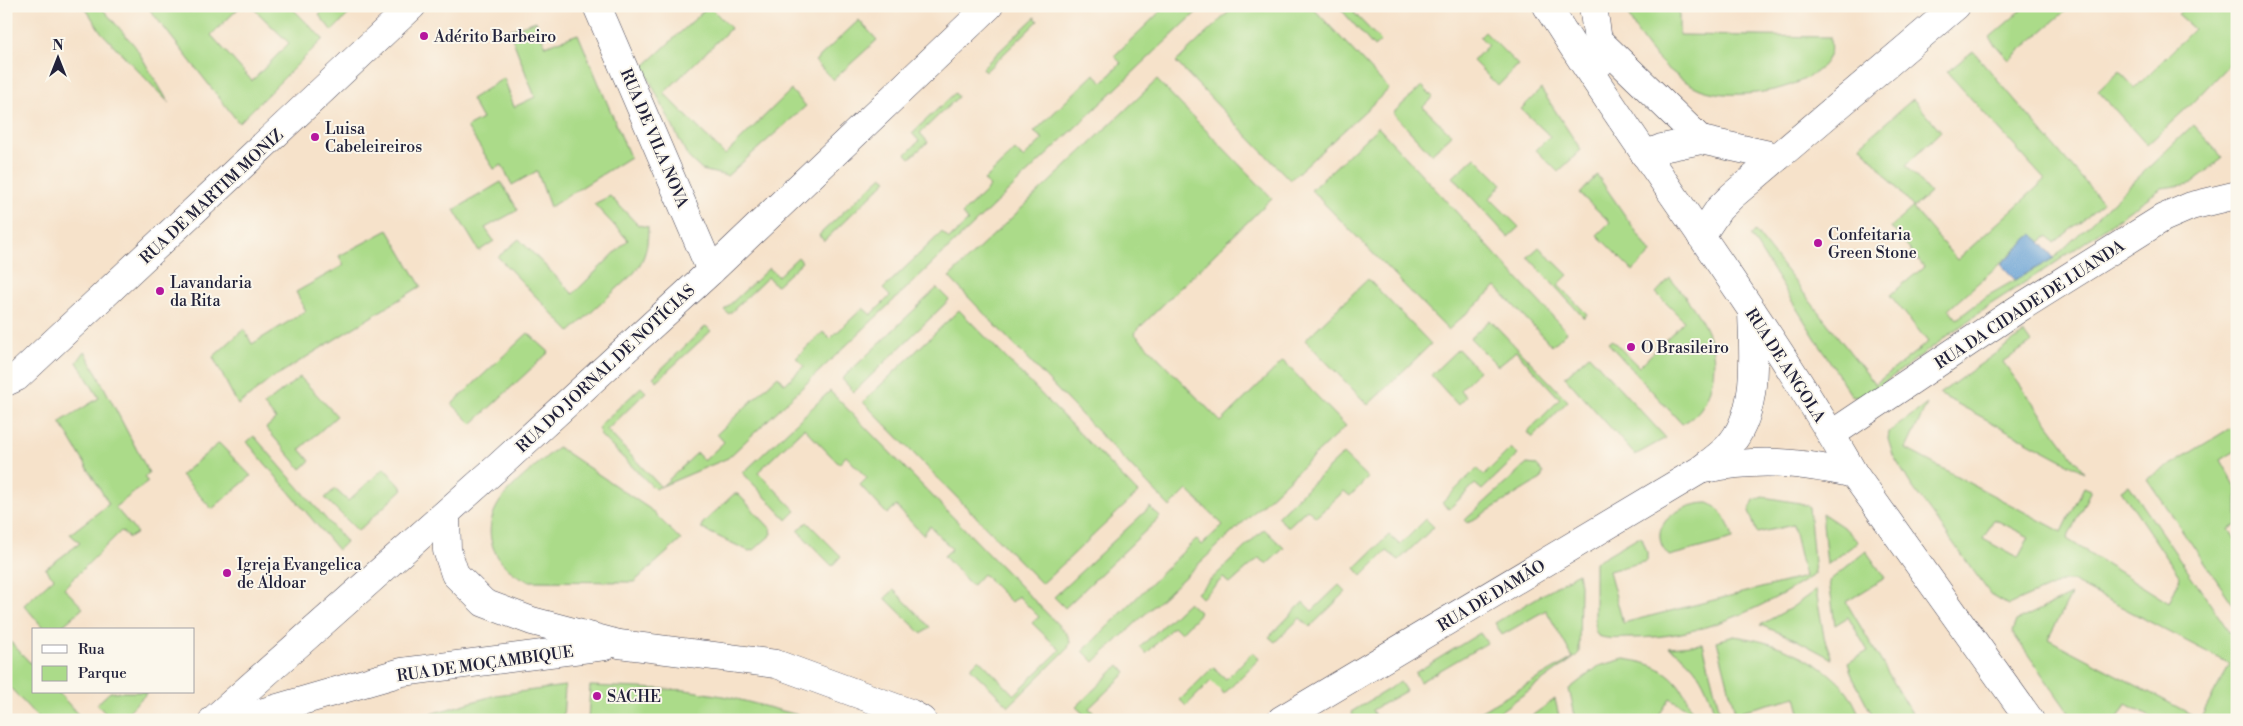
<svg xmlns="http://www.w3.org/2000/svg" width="2243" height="726" viewBox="0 0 2243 726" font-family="'Libre Bodoni',serif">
<rect width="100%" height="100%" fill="#fbf7ec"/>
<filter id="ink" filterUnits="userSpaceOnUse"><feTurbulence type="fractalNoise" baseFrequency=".02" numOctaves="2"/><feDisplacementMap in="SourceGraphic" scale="10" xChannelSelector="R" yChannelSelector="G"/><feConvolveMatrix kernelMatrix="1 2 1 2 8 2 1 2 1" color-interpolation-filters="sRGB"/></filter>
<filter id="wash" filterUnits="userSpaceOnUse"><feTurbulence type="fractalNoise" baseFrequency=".0096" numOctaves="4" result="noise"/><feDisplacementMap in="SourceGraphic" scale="20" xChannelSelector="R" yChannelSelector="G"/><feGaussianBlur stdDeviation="1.12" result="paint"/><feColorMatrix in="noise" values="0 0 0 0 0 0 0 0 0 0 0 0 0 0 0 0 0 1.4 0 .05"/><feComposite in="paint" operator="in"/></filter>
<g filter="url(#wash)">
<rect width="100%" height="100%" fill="#f6e2ca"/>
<!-- green -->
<g fill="#abdb89" stroke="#667e62" fill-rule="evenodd">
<polygon points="84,6 100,6 135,46 169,103 101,32"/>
<polygon points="147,6 185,6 190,12 196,6 241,6 211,35 252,81 289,43 251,6 290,6 323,39 239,123"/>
<polygon points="327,6 357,6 332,31 319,15"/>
<polygon points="709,6 731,28 664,93 725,155 791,90 806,106 727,176 702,170 688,157 643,67"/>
<polygon points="1166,6 1203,6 728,458 655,489 601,436 599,430 601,424 641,387 646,392 607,430 661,487 697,453 704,461 724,442 717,434 778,376 785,384 804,366 796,358 823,332 830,339 863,308 871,315 890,296 883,289 942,232 949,239 968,221 962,214 990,187 984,180 1015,150 1023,158 1043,139 1034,132 1094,74 1103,82 1121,63 1114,56"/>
<polygon points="1235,6 1313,8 1389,89 1290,180 1176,62"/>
<polygon points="1338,6 1360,6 1354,13 1381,41 1374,47"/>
<path d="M1625,6H1679V35L1830,37C1830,43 1832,51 1829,56C1814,91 1732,102 1700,89C1667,75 1636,40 1625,6Z"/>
<polygon points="2026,6 2071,6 2009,60 1989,38"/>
<polygon points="2185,6 2237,6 2237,56 2191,104 2147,145 2098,91 2119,71 2135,88 2194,29 2178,15"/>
<polygon points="1035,17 1038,21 985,72 982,68"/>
<polygon points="859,20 877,40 833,80 815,61"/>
<polygon points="536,21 545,46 578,34 630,157 550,207 537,171 512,185 502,165 494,169 467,127 482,119 471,99 504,78 514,107 535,97 509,30"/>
<polygon points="1485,32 1518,65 1498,86 1473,61 1488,45 1480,37"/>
<polygon points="1973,51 2103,203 2054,243 2048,236 2040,242 2033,234 1949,309 1957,319 1987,296 2054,258 2193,125 2223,158 2190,184 2162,188 2058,261 1991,304 1870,393 1859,397 1851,395 1751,236 1755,231 1875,384 1928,342 1890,295 1924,267 1891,227 1913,207 1860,145 1913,99 1941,131 1906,165 1930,193 1913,208 1957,260 2045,180 1947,72"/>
<polygon points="1157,80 1272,198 1134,333 1221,422 1283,361 1346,426 1094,662 1083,651 1196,539 1202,545 1223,525 1187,490 1170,507 949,277"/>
<polygon points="1422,86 1433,97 1423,107 1452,135 1431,154 1393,113"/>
<polygon points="1541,89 1581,150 1558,172 1536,150 1550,136 1521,109"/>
<polygon points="955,93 958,97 920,133 928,142 910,158 906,154 919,141 912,133"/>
<polygon points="1378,127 1567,332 1552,346 1496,287 1448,330 1311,190"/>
<polygon points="1475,157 1502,184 1490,198 1519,227 1508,237 1453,177"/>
<polygon points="1597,175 1651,253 1633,271 1597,235 1610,222 1580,194"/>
<polygon points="882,176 887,180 824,241 819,235"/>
<polygon points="501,182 518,210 485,228 494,241 479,251 454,210"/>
<path d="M610,196L638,225L648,227C648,245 646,258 634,273L570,332L498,257L519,239L573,294L628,240L594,204Z"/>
<polygon points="388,230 421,286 271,379 238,405 213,357 244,329 252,344 306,311 296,292 344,265 339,256"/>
<polygon points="1539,247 1568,275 1558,285 1587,314 1584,318 1528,257"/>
<polygon points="798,257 802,262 776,286 768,277 729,314 724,310 769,268 778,276"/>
<path d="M1670,278C1698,312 1724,343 1710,389C1705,406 1697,416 1682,424L1608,343L1612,340L1639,367L1684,321L1656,293Z"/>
<polygon points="1368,279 1431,344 1368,405 1305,340"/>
<polygon points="937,288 949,300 854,392 842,379"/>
<polygon points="959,310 1138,493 1042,584 863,402"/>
<polygon points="1490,320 1568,401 1532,438 1527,432 1560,399 1516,351 1498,366 1470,338"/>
<polygon points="706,326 711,331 657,381 653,377"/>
<polygon points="528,333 549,352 472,424 452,404"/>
<polygon points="2024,333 2031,343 2003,362 2084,472 1939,394"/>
<polygon points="1458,349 1479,371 1460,390 1466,397 1458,405 1431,375"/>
<polygon points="85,351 149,473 144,477 148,482 115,507 137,533 129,538 121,531 64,588 83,608 58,630 45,630 24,605 54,578 45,569 80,543 70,534 109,504 60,422 99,398 77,362"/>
<polygon points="1589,355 1666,438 1635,455 1565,377"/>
<polygon points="300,377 337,416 300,449 310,461 301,469 266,428 276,419 264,405"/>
<polygon points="830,391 1067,634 1070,642 1068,648 1009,706 970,668 979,659 1014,695 1060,650 1032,623 1039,617 1018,596 1011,602 983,574 972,586 944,556 952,549 930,526 923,535 896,506 887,514 860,485 867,478 846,456 839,464 804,428 758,472 796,511 787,520 743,473"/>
<path d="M1927,404L1906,449L2062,532L2084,487L2091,490L2067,539L2169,603L2180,577L2121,490L2129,485L2237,643V720H2156L2126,704L2117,720H2074L2012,632L2016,621L2071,595L2048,639L2200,719L2230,664L2072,581H2064L2008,605L1991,595L1911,485L1893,455L1888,439L1889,432ZM1994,519L2029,537L2018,558L1983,539Z"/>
<polygon points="2237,424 2237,450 2221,460 2237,489 2237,525 2229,529 2237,542 2237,610 2147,479"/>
<polygon points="254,436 346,542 338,550 247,442"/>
<polygon points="219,443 251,476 212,509 181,475"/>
<path d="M558,447L650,509L681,540L634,582L529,581C494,568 478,532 501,500C511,485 543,460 558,447Z"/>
<polygon points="1511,448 1518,455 1482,490 1475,484 1449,509 1442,503 1477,468 1484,475"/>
<polygon points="1343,454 1368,478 1350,496 1344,491 1316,517 1307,509 1288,527 1277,517"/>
<polygon points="1527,464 1536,465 1543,473 1541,479 1468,523 1465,520"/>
<polygon points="384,468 403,489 358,531 325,498 335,489 348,501"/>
<polygon points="734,494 738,494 771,529 772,534 754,550 749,551 702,529 702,524"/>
<path d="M1763,497L1800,503L1809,507L1815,574C1761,610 1698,638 1632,638C1620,638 1610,640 1598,636L1595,630V562L1638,537L1642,538L1647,552V561L1609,571L1623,623L1805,577L1793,525L1757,533L1749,511L1754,500Z"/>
<path d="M1708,503C1721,507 1731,527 1733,539L1669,556C1642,526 1681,503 1708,503Z"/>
<polygon points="1150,507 1160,517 1065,608 1054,597"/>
<polygon points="1822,513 1846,529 1858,542 1827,565"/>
<polygon points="1426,519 1434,527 1399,560 1387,551 1362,576 1355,568 1389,535 1400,545"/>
<polygon points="807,522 841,556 832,566 798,531"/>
<polygon points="1264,529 1284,548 1267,564 1259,558 1230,584 1223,578 1202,598 1197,593"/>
<polygon points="1866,551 1885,578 1846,602 1916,720 1875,720 1853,678 1848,663 1868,651 1848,617 1835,625 1829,581"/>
<polygon points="1578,573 1580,585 1579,653 1574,658 1488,720 1466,720 1573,658 1546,610 1502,635 1495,623"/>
<polygon points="1339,585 1346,592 1310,627 1300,618 1275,642 1269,637 1303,602 1312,611"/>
<polygon points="894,590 930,627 922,634 885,598"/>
<polygon points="1816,590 1824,637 1832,659 1795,639 1760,625 1791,608"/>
<polygon points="1188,602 1200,613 1181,633 1174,626 1146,654 1140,647"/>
<polygon points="1480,633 1487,643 1420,682 1415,673"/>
<path d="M1734,636C1775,642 1817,657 1845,689C1852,697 1857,710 1862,720H1802L1796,697L1741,711L1743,720H1737L1717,641Z"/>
<polygon points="6,637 34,667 34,692 58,692 83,720 40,720 6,683"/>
<path d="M1703,644L1722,720H1716C1708,688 1699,664 1669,647Z"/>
<polygon points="1253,652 1259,659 1224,694 1211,681 1186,706 1180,700 1213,667 1226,679"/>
<path d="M1624,659C1661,664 1680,676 1692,712L1670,698L1658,717L1663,720H1576L1569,689L1599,666Z"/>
<polygon points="1119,665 1126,673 1089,708 1100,720 1090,720 1076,707"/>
<polygon points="1400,682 1406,691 1372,710 1377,720 1355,720 1351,712"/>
<polygon points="565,686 563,720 410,720 496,695"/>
<polygon points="590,686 685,690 729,697 817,720 588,720"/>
<polygon points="110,692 148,692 120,720 111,720 97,704"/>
<polygon points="1555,699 1560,720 1526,720"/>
</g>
<!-- water -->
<polygon fill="#649fd4" stroke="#436088" points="2033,234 2054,258 2015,280 2001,264"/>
</g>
<g filter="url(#ink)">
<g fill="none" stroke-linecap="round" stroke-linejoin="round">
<defs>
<g id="minor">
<polyline points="597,6 711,271"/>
<polyline points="1593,6 1601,62"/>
<polyline points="1600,42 1701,140"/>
<polyline points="1645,155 1662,148 1701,140 1778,157"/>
<polyline points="1701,236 1719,209 1732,196 1956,6"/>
<polyline points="1832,434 2018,309 2163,218 2191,206 2237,195"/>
<path d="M1704,469C1760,458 1799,462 1854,474"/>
<path d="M1281,720L1700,470C1709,463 1719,456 1727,448C1760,414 1753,354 1752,311"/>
</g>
<g id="tertiary">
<path d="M1547,6C1646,164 1762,312 1854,474L2030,720"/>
<polyline points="6,382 17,377 412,6"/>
<polyline points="446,515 447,550 455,574 484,603 532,621 619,644 776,664 910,713 922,720"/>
<polyline points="213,720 500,465 711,271 989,6"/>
<polyline points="236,720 402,672 605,646"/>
</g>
</defs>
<!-- minor casing -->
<use href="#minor" stroke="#423f50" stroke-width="29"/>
<!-- tertiary casing -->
<use href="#tertiary" stroke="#423f50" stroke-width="29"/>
<!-- minor -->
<use href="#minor" stroke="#fff" stroke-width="28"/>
<!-- tertiary -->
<use href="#tertiary" stroke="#fff" stroke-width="28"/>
</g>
</g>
<!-- markers -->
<g fill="#b5179e" stroke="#fbf7ec" stroke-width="2">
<circle cx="424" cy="36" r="5"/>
<circle cx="315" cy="137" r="5"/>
<circle cx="1818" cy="243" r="5"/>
<circle cx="160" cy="291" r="5"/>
<circle cx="1631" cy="347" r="5"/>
<circle cx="227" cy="573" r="5"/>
<circle cx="597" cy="696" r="5"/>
</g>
<g text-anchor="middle" stroke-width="4" stroke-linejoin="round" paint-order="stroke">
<!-- poi labels -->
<g font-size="16" fill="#22223b" stroke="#fbf7ec" text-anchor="start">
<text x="434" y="42">Adérito Barbeiro</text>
<text x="325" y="134">Luisa<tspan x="325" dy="18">Cabeleireiros</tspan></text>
<text x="1828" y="240">Confeitaria<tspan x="1828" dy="18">Green Stone</tspan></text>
<text x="170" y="288">Lavandaria<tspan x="170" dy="18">da Rita</tspan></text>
<text x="1641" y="353">O Brasileiro</text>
<text x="237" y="570">Igreja Evangelica<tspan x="237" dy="18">de Aldoar</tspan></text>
<text x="607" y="702">SACHE</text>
</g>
<!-- street labels -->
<g font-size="16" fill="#22223b" stroke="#fbf7ec">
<text transform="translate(655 138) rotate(67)" y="6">RUA DE VILA NOVA</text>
<text transform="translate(211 196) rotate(-43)" y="6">RUA DE MARTIM MONIZ</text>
<text transform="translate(2029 304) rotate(-33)" y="6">RUA DA CIDADE DE LUANDA</text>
<text transform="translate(1786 365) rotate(57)" y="6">RUA DE ANGOLA</text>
<text transform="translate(605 368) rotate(-43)" y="6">RUA DO JORNAL DE NOTÍCIAS</text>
<text transform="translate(1491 595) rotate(-31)" y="6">RUA DE DAMÃO</text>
<text transform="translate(485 663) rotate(-8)" y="6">RUA DE MOÇAMBIQUE</text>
</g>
</g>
<!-- margin -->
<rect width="2243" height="726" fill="none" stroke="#fbf7ec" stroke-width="25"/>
<!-- legend -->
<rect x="32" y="628" width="162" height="65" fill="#fbf7ec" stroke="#a4a2a5"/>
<rect x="42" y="645" width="25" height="8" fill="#ffffff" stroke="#a4a2a5"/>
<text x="78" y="654" font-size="15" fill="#22223b">Rua</text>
<rect x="42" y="666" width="25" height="15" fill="#abdb89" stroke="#a4a2a5"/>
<text x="78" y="678" font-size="15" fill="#22223b">Parque</text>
<!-- north arrow -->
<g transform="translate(58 58)" stroke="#fbf7ec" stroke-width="4" paint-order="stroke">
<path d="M0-4L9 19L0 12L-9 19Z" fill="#22223b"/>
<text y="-8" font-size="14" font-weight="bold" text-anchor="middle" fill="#22223b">N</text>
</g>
</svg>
